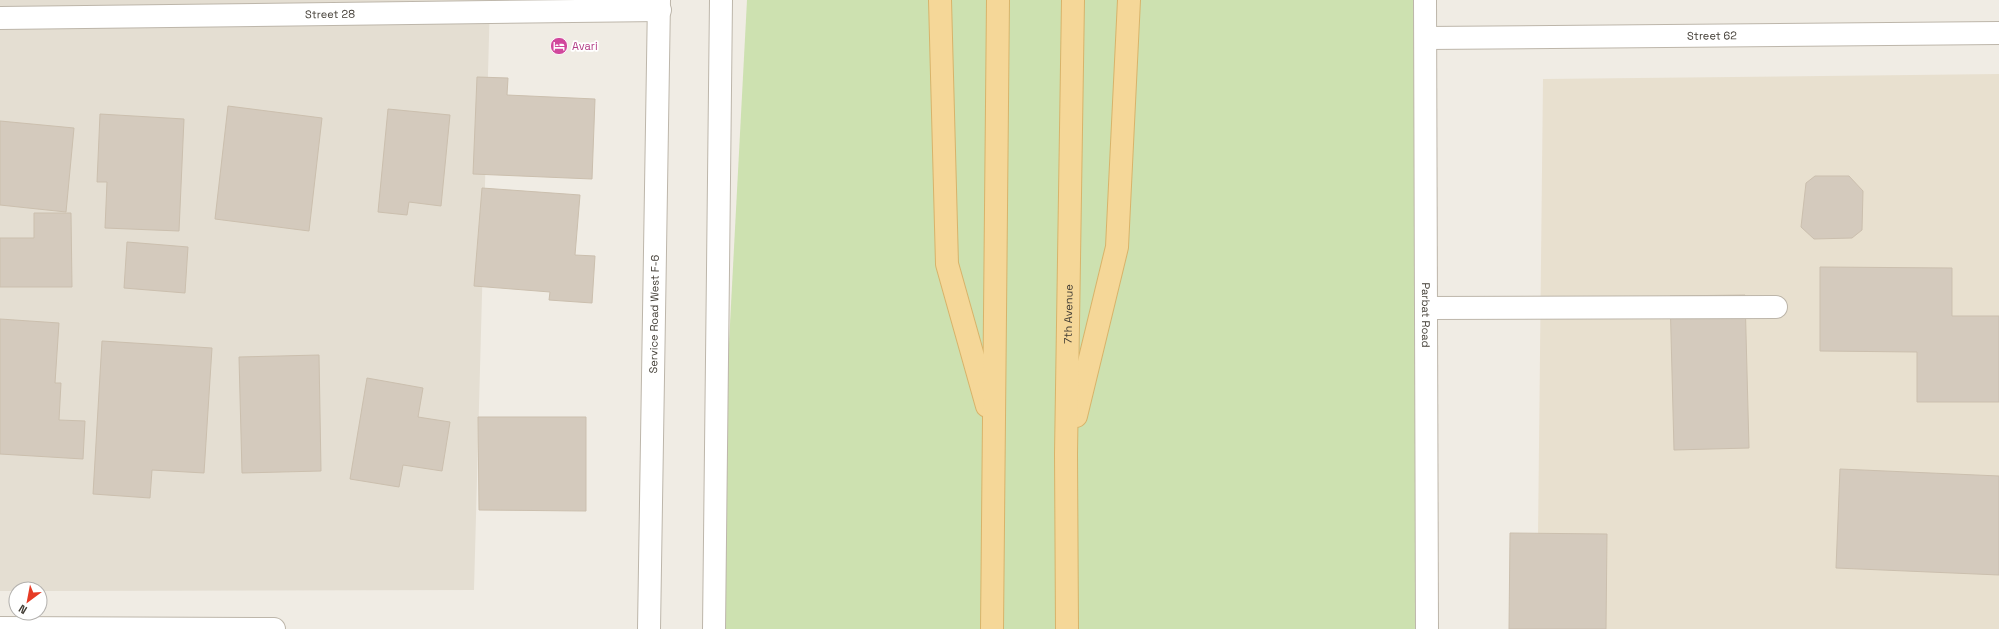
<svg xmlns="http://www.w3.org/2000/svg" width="1999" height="629" viewBox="0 0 1999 629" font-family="'Space Grotesk',sans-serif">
<rect width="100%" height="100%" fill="#f0ece4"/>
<!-- residential -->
<polygon fill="#e4ded2" points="0,0 490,0 474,590 40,591 40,589 16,589 16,591 0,591"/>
<!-- education -->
<polygon fill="#e8e0cf" points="1999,74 1999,629 1537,629 1543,79"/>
<!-- green -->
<polygon fill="#cde1b0" points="747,0 1428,0 1424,629 714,629"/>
<!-- building -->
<g fill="#d4cabd" stroke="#cbbfae">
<polygon points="477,77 508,78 507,95 595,99 592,179 473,174"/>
<polygon points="228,106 322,118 309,231 215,219"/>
<polygon points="388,109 450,115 441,206 409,202 407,215 378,212"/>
<polygon points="100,114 184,119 179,231 105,228 107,182 97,182"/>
<polygon points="0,121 74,128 66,212 0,205"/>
<polygon points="1815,176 1849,176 1863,191 1862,230 1852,238 1814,239 1801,227 1806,183"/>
<polygon points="482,188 580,195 575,255 595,256 592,303 549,300 550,292 474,286"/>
<polygon points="34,213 71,213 72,287 0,287 0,238 34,238"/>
<polygon points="127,242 188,247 185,293 124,288"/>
<polygon points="1820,267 1952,268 1952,316 1999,316 1999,402 1917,402 1917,352 1820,351"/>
<polygon points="1745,295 1749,448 1674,450 1670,296"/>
<polygon points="0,319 59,323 55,383 61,383 59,420 85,421 83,459 0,454"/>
<polygon points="102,341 212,348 204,473 152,470 150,498 93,494"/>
<polygon points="319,355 321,471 242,473 239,357"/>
<polygon points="367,378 423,388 418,417 450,422 442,471 403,465 399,487 350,479"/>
<polygon points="478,417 586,417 586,511 479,510"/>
<polygon points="1840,469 1999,476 1999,575 1836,568"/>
<polygon points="1510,533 1607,534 1606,629 1509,629"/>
</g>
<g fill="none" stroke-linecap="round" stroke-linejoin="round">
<defs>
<g id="minor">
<path id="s1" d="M1425,0L1427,629"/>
<path id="s2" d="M0,18L660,10"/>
<path id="s3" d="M1426,38L1999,33"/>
<polyline points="1426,308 1776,307"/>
<polyline points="0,628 274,629"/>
<path id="s4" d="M649,629L659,0"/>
<polyline points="714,629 721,0"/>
</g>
<g id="major">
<polyline points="940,0 947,264 987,406"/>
<polyline points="1076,416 1117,247 1129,0"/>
<polyline points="992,629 998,0"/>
<path id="s5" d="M1067,629L1066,454L1073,0"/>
</g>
</defs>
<!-- minor casing -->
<use href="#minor" stroke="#bdb6aa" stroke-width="24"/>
<!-- major casing -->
<use href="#major" stroke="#d8b36a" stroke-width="24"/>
<!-- minor -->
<use href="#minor" stroke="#fff" stroke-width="22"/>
<!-- major -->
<use href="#major" stroke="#f5d798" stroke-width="22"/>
</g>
<!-- icons -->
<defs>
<symbol id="hotel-disc" viewBox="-11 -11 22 22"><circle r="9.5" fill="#d1479c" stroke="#fff"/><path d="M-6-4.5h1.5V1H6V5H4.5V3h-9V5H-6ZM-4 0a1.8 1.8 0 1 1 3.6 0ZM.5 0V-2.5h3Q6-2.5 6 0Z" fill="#fff"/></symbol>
</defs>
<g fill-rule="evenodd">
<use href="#hotel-disc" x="549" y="36" width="20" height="20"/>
</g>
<g text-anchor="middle" stroke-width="3.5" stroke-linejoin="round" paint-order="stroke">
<!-- street labels -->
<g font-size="11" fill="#413c34" stroke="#fff">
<text dy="4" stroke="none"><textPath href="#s2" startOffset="330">Street 28</textPath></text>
<text dy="4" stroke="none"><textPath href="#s3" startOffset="286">Street 62</textPath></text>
<text dy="4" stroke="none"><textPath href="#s4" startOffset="315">Service Road West F-6</textPath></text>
<text dy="4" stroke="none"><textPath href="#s5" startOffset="315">7th Avenue</textPath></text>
<text dy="4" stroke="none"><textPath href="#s1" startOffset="315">Parbat Road</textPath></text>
</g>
<!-- hotel labels -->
<g font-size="11" fill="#b23c85" stroke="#fff" text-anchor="start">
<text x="572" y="50">Avari</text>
</g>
</g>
<!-- north arrow -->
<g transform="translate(28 601) rotate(212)"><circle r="19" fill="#ffffff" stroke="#b3b1ae"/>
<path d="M0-3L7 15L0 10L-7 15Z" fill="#e63b25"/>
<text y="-6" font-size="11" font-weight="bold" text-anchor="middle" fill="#413c34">N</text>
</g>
</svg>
